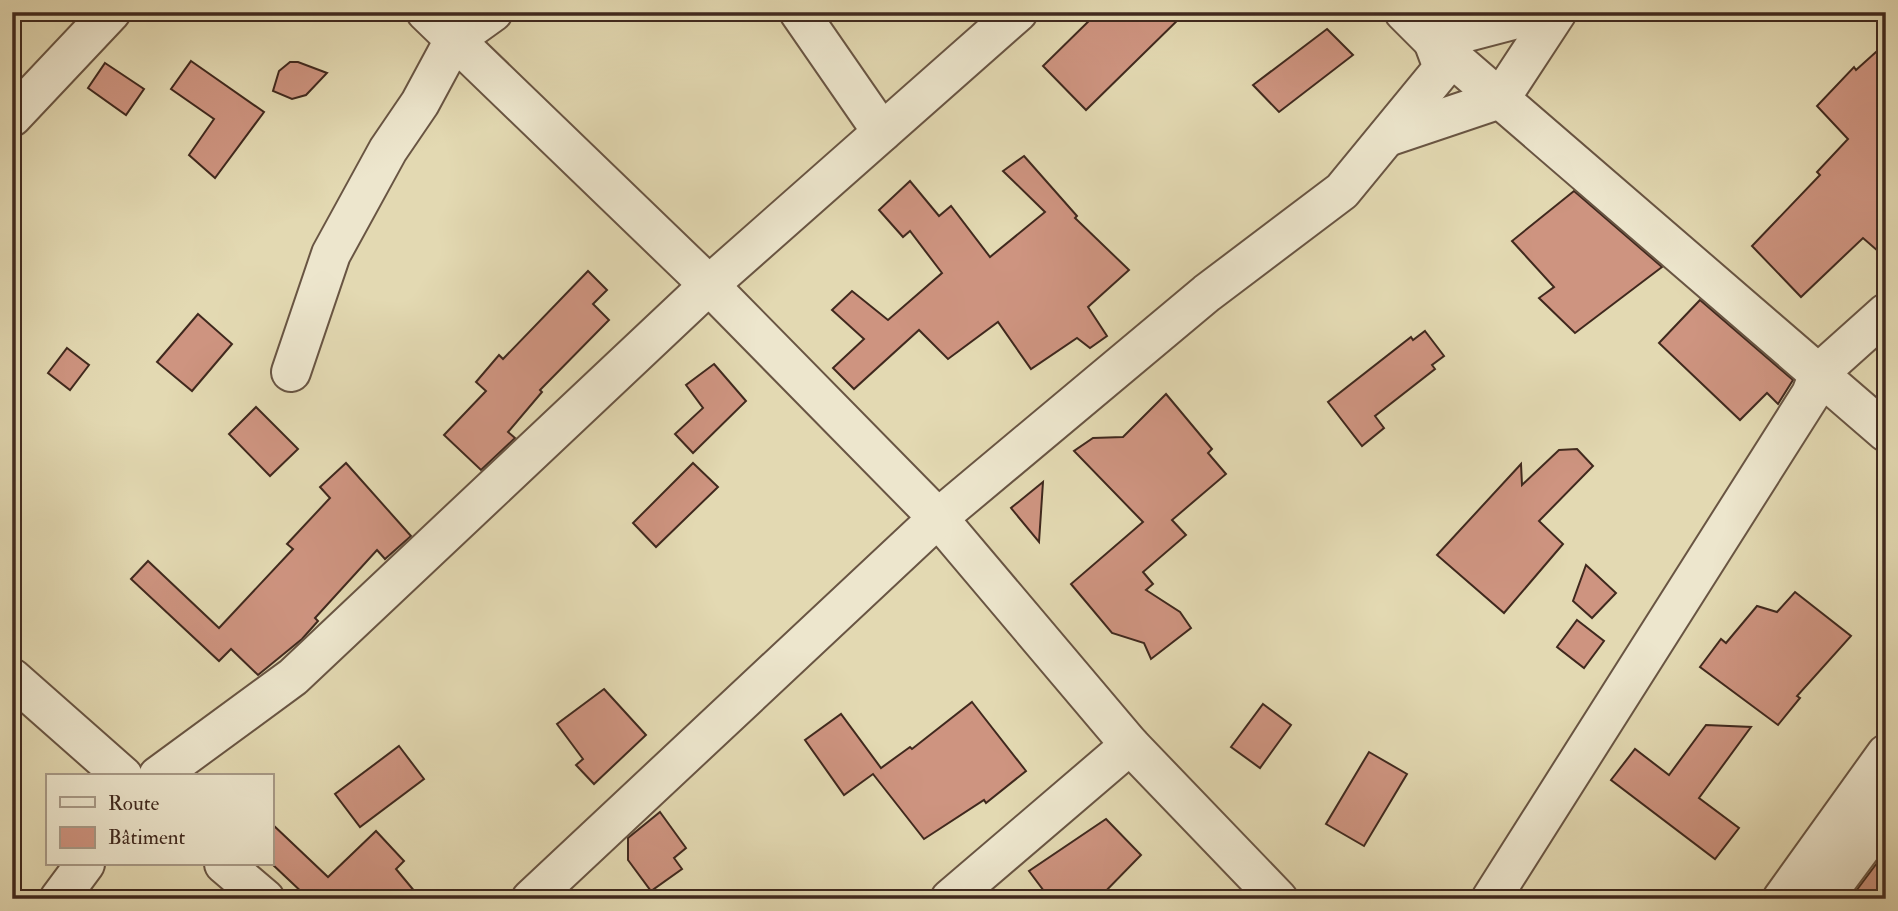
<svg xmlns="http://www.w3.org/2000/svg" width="1898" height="911" viewBox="0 0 1898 911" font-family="'IM FELL Double Pica',serif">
<rect width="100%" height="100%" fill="#e3d9b2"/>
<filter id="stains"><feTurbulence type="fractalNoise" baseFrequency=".00286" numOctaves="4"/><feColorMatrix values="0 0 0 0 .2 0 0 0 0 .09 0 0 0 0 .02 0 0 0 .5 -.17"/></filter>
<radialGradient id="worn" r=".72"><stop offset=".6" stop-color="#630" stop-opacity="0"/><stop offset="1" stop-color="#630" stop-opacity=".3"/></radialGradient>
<!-- building -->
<g fill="#ce9480" stroke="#40291e" stroke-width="2">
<polygon points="1098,12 1186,12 1086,110 1043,66"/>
<polygon points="1327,29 1353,55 1279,112 1253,85"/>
<polygon points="1886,43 1886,258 1863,238 1801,297 1752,246 1820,175 1817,172 1848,139 1817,106 1854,67 1856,70"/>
<polygon points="191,61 264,112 215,178 189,155 214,119 171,89"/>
<polygon points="290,62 298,62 327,73 306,95 292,99 273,91 279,71"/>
<polygon points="105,63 144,89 126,115 88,88"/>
<polygon points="1024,156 1077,216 1075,218 1129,270 1088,307 1107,336 1090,348 1077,338 1031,369 998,322 948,359 919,330 854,389 833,368 864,339 832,310 852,291 888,320 942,273 910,231 903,237 879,210 910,181 939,216 951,206 990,257 1045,212 1003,171"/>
<polygon points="1574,191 1662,267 1575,333 1539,298 1554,287 1512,241"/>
<polygon points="588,271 607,290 593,304 609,320 540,390 542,392 508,432 515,438 481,470 444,435 486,391 476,382 499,355 503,359"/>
<polygon points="1700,300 1793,380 1778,404 1767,393 1740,420 1659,343"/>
<polygon points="198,314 232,344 192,391 157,362"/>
<polygon points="1425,331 1444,356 1432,365 1435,369 1375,416 1384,428 1362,446 1328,402 1411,337 1413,340"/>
<polygon points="67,348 89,365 70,390 48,373"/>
<polygon points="714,364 746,401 693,453 675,434 703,408 686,385"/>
<polygon points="1166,394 1212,449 1208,453 1226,474 1172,520 1186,535 1143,572 1153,584 1146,590 1180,612 1191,628 1151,659 1144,643 1112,633 1071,584 1143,522 1074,451 1093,438 1123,437"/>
<polygon points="256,407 298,449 270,476 229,434"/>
<polygon points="1577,449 1593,466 1539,521 1563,544 1504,613 1437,555 1521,464 1522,485 1559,450"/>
<polygon points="346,463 411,536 385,559 377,550 315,618 318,621 302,639 258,675 231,649 219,661 131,579 148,561 219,628 293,549 287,544 330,498 320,487"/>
<polygon points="693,463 718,487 656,547 633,523"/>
<polygon points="1043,482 1039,542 1011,508"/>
<polygon points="1586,565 1616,593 1592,618 1573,601"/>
<polygon points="1795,592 1851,636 1797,696 1800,698 1778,725 1700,667 1721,639 1726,643 1757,606 1777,612"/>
<polygon points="1577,620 1604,641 1584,668 1557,647"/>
<polygon points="604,689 646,735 594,784 576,765 583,759 557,724"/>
<polygon points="972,702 1026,771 986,803 984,800 924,839 873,774 844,795 805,740 841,714 881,768 910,747 912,749"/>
<polygon points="1263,704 1291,725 1260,768 1231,747"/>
<polygon points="1706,725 1751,727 1699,798 1739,828 1715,859 1611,780 1635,749 1669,775"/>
<polygon points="399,746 424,779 360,827 335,794"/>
<polygon points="1369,752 1407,774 1364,846 1326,824"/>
<polygon points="660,812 686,848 674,858 682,869 651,891 628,860 628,838"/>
<polygon points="1106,819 1141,855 1098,899 1050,899 1029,871"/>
<polygon points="271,823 328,877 376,831 404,861 396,869 421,899 305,899 307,897 271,863"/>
<polygon points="1886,851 1886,899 1850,899"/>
</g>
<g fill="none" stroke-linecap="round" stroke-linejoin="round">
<defs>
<g id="minor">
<polyline points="426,12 709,285 938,518 1130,745 1278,899"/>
<polyline points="799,12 882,132"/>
<polyline points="1404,12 1433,41 1886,432"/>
<polyline points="12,117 111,12"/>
<polyline points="1387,137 1500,99 1557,12"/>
<polyline points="291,372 331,254 388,150 420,103 454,40 493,12"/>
<polyline points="12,678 123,776"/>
<polyline points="158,776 293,677 709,285 1018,12"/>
<polyline points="224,864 265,899"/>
<polyline points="59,899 85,864"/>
<polyline points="531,899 938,518 1207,293 1342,191 1443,68 1433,41 1543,12"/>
<polyline points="950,899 1130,745"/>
<polyline points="1491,899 1811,394 1819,373 1886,313"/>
<polyline points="1782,899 1886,754"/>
<polyline points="1823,899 1886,814"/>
</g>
</defs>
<!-- minor casing -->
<use href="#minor" stroke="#695543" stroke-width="42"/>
<!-- minor -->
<use href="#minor" stroke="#ede6cd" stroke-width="38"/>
</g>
<!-- margin -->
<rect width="1898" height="911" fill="none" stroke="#e3d9b2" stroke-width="42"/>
<rect x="14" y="14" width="1870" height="883" fill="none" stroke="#40291e" stroke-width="3.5"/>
<rect x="21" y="21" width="1856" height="869" fill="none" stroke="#40291e" stroke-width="2"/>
<!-- legend -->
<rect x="46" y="774" width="228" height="91" fill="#ede6cd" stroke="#a89a87" stroke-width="2"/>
<rect x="60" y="797" width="35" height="10" fill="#ede6cd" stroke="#a89a87" stroke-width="2"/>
<text x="108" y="810" font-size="21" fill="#40291e">Route</text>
<rect x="60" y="827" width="35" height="21" fill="#ce9480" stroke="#a89a87" stroke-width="2"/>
<text x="108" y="844" font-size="21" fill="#40291e">Bâtiment</text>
<rect width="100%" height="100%" filter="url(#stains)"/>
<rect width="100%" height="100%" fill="url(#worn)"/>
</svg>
